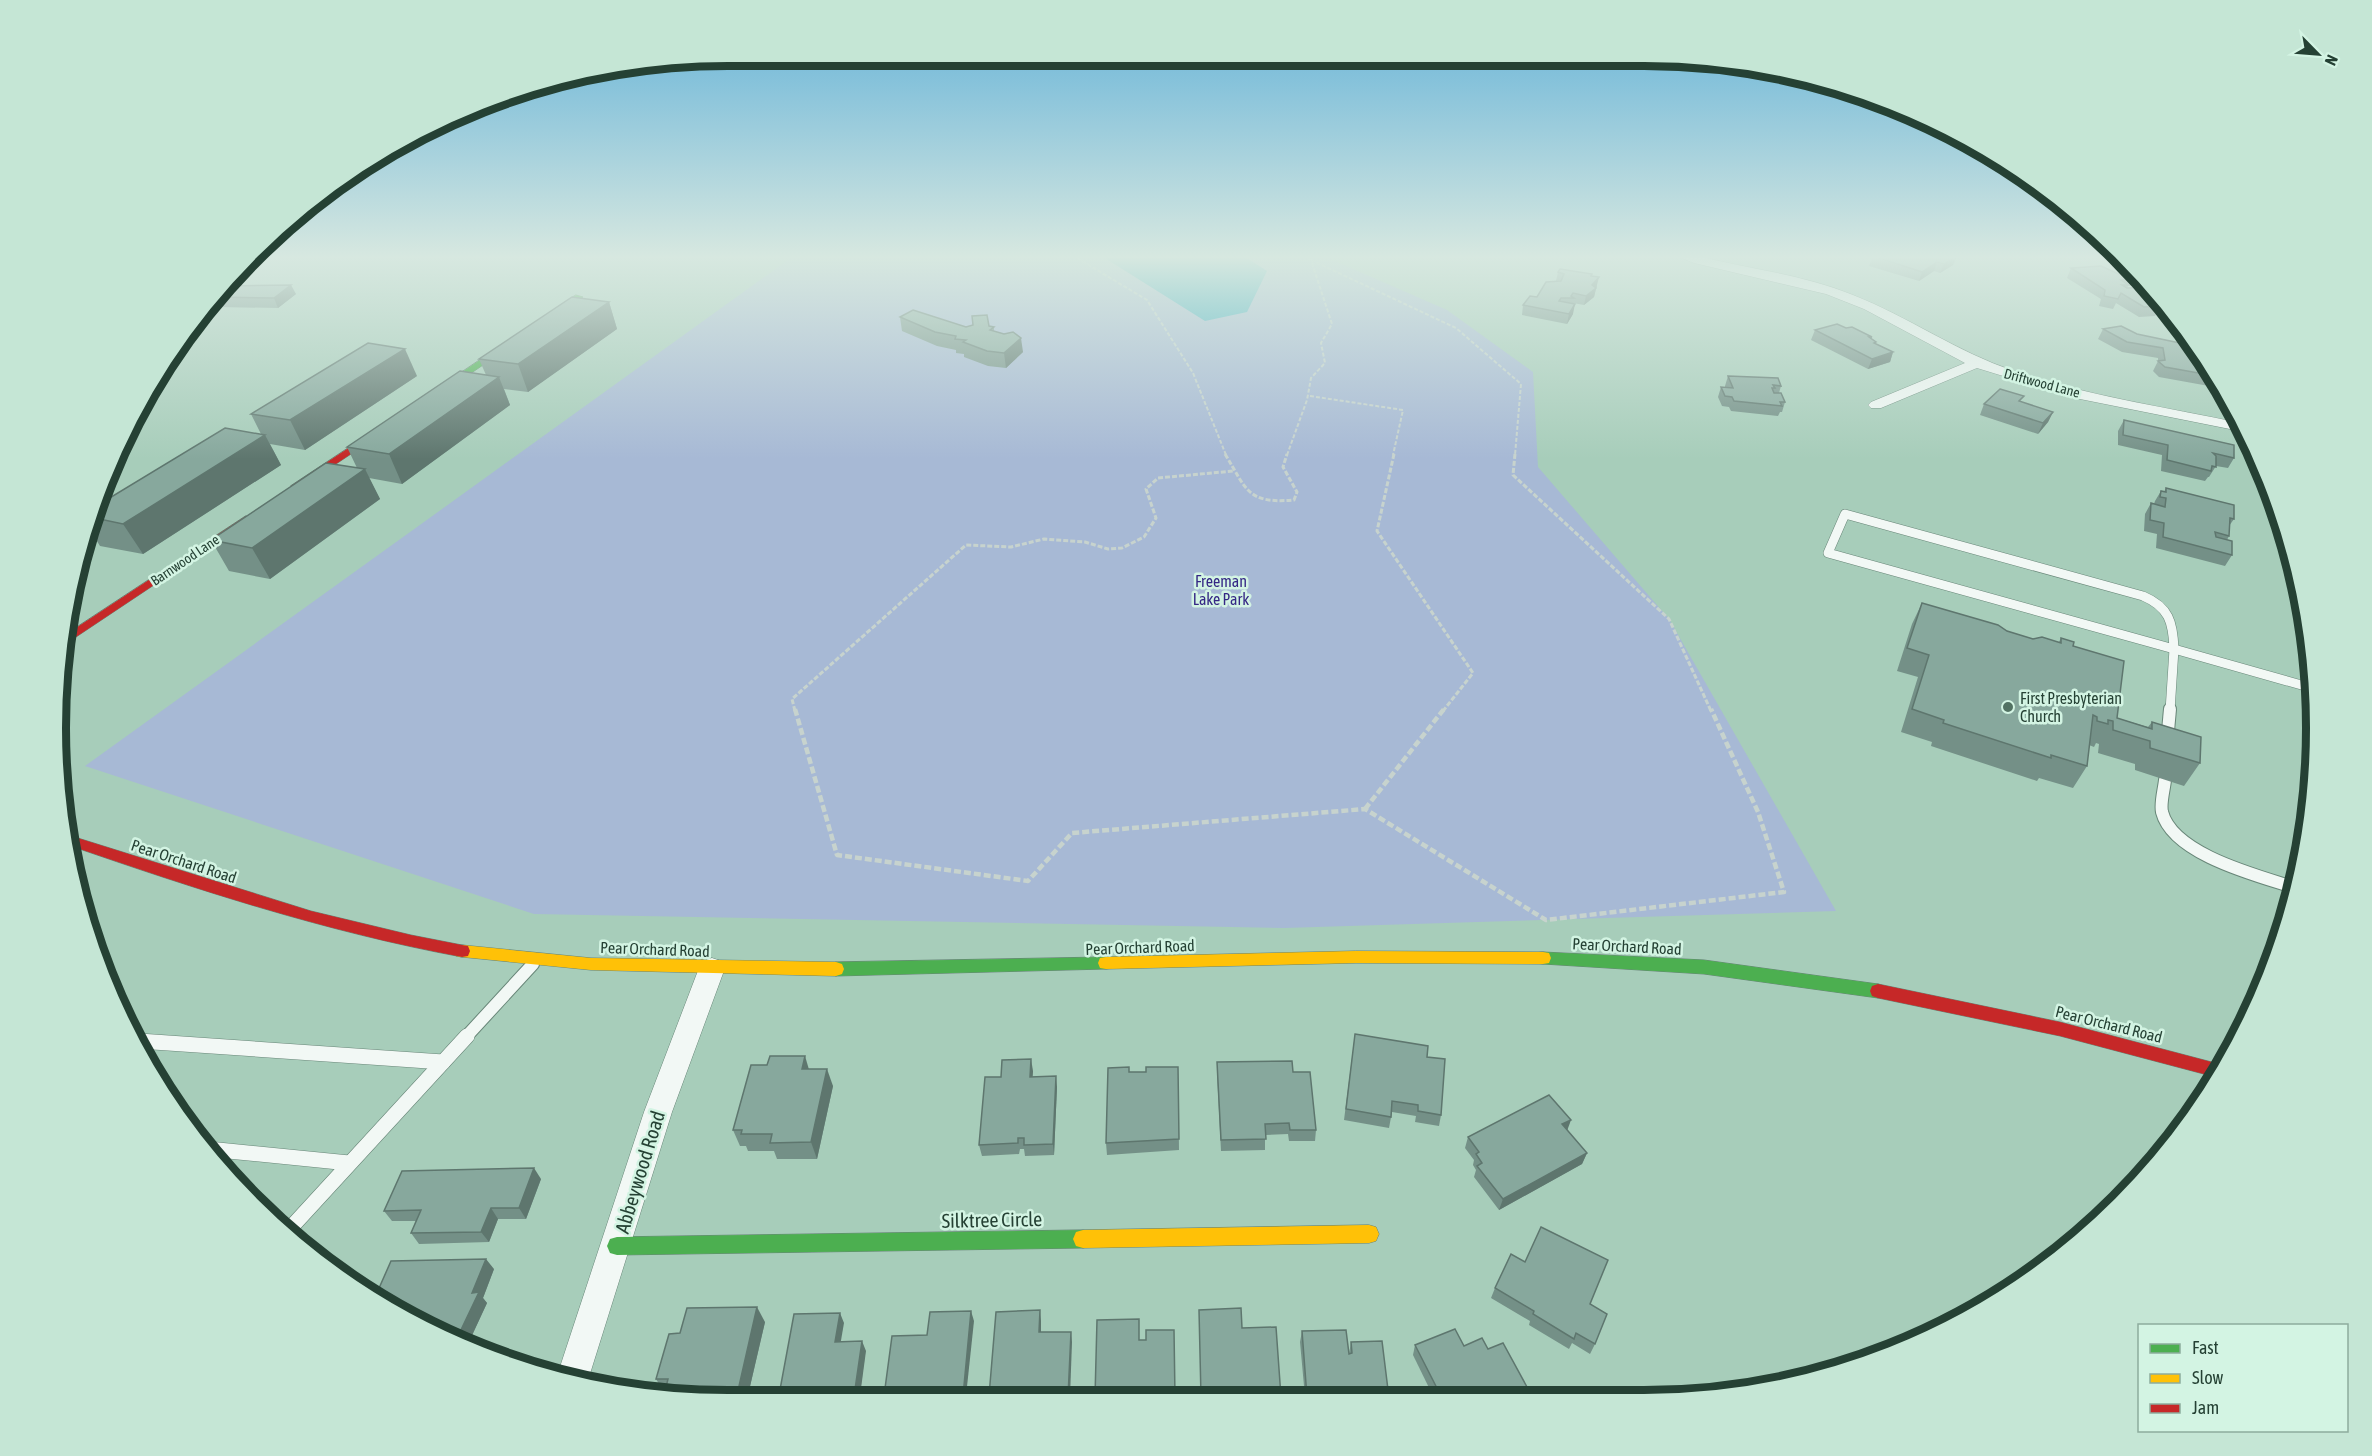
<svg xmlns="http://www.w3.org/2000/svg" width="2372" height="1456" viewBox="0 0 2372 1456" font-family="'Asap Condensed',sans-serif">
<rect width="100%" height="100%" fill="#a7cdba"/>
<!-- green -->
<polygon fill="#a7b9d5" points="795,255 1321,255 1447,310 1533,372 1538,467 1669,619 1836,911 1284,928 534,914 85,766"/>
<!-- water -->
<polygon fill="#37acc0" points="1100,255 1242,255 1267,271 1247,312 1205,321"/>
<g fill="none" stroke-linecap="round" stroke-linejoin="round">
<defs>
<g id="lane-far2">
<path d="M1845,514L2143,596C2169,607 2173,622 2174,649L1828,553Z"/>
<polyline points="2174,649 2312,688"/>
<polyline points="2170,711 2174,649"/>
</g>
<g id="lane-far1">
<polyline points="2167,742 2170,709"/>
<path d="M2165,780C2164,790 2160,803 2162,812C2173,855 2259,876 2296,888"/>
<polyline points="465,1038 533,964"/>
</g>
<g id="lane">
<polyline points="139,1041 443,1062"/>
<polyline points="208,1149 349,1163"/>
<polyline points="286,1233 467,1036"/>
</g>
<g id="street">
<path d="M1674,255H1694C1747,269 1802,274 1853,295C1909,317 1957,352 2014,371C2087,396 2165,407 2240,423L2245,432L2075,398L1977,368L1881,408H1871L1868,405L1871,402L1965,363L1864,309L1826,294L1694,263Z"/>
<polygon points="712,958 721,961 725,968 672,1112 589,1377 588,1381 558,1373 644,1112 699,968 703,961"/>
</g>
<g id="fast">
<polygon points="576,295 583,297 436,397 428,395"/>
<polygon points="1543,952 1704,960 1878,984 1884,986 1886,991 1884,996 1878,998 1704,974 1543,964 1537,963 1535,958 1537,953"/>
<polygon points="1106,957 1112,958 1114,963 1112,968 1106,969 836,976 830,974 828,969 830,964 836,962"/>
<polygon points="1083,1230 1090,1232 1093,1239 1090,1246 1083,1248 617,1255 610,1253 607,1246 610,1239 617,1237"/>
</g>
<g id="slow">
<polygon points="462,945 591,958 836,962 842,964 844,969 842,974 836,976 591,970 462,957 456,956 454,951 456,946"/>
<polygon points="1356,951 1543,952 1549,953 1551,958 1549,963 1543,964 1356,963 1106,969 1100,968 1098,963 1100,958 1106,957"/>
<polygon points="1369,1225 1376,1227 1379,1234 1376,1241 1369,1243 1083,1248 1076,1246 1073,1239 1076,1232 1083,1230"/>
</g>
<g id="jam">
<polygon points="383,425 387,426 387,430 300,488 296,489 291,486"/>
<polygon points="246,516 250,517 250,521 61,647 62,637"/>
<path d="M65,834L311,911L411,935L462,945L468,946L470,951L468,956L462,957C327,932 198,890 68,845Z"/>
<polygon points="1878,984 2060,1022 2223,1065 2215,1077 2060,1036 1878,998 1872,996 1870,991 1872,986"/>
</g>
</defs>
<!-- lane-far2 casing -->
<use href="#lane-far2" stroke="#688678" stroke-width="10"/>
<!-- lane-far1 casing -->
<use href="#lane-far1" stroke="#688678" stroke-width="14"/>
<!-- lane casing -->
<use href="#lane" stroke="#688678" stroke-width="16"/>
<!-- street casing -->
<use href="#street" stroke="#688678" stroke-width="1"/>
<!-- fast casing -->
<use href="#fast" stroke="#688678" stroke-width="1"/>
<!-- slow casing -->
<use href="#slow" stroke="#688678" stroke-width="1"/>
<!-- jam casing -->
<use href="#jam" stroke="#688678" stroke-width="1"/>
<!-- path-far2 -->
<g stroke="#c7d3ce" stroke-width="2" stroke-dasharray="4 2" stroke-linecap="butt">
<polyline points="1072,255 1147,300 1193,373 1226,455"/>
<polyline points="1311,260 1456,328 1521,384 1515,455"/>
<polyline points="1310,396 1403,410 1393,455"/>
<polyline points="1287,455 1307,400 1311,378 1325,363 1321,343 1332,324 1311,260 1303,255"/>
</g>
<!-- path-far1 -->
<g stroke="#c7d3ce" stroke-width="3" stroke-dasharray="5 2" stroke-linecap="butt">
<path d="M1225,454C1247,490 1247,504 1294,500L1297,492L1283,467L1287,454"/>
<polyline points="1394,454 1377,531 1473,673 1443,711"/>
<polyline points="1515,454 1513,475 1669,619 1711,711"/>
<polyline points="795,711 792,699 966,545 1011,547 1044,539 1085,542 1108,549 1122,548 1144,537 1156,518 1146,489 1158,478 1233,471"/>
</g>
<!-- path -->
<g stroke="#c7d3ce" stroke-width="4.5" stroke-dasharray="7 3" stroke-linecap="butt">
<polyline points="795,709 837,855 1028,881 1072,833 1365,809 1546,920 1784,892 1758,812 1711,709"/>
<polyline points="1365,809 1444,709"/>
</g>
<!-- lane-far2 -->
<use href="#lane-far2" stroke="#f2f8f5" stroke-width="9"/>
<!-- lane-far1 -->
<use href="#lane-far1" stroke="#f2f8f5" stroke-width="12"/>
<!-- lane -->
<use href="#lane" stroke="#f2f8f5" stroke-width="15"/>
<!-- street -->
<use href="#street" fill="#f2f8f5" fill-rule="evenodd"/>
<!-- fast -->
<use href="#fast" fill="#4caf50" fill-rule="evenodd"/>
<!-- slow -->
<use href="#slow" fill="#ffc107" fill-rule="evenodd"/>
<!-- jam -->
<use href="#jam" fill="#c62828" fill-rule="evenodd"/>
</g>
<!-- wall -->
<g fill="#749087">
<polygon points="1873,256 1957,256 1953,265 1940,273 1934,271 1919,281 1869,266"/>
<polygon points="2071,268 2130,279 2128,284 2129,285 2127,288 2151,287 2165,306 2160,307 2155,316 2139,317 2116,303 2113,309 2099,306 2101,299 2067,278"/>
<polygon points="1558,272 1592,274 1592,276 1597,286 1596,288 1594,297 1584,305 1573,303 1573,314 1567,324 1522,315 1523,305 1537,297 1558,281 1556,281"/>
<polygon points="225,286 296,294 278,308 218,307 217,305 210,305"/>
<polygon points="609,302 617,329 528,392 504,389 510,405 402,484 369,478 380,499 270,579 229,571 211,540 357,468 347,447 486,375 479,359"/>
<polygon points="900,317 966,327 989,326 994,327 994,331 1023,352 1006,368 988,366 964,357 964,354 956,353 956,350 937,346 902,331"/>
<polygon points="1846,328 1872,337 1871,339 1876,342 1876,344 1893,352 1890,362 1868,369 1811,340 1815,330"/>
<polygon points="2103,329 2137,334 2194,346 2222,385 2220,388 2159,377 2153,371 2158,361 2158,358 2122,352 2098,339"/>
<polygon points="417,376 305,450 270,444 281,465 143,554 100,546 88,527 91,512 261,434 251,414"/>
<polygon points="1728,376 1781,386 1779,393 1785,402 1782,412 1780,412 1778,416 1731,411 1729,407 1722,406 1718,397 1721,387 1725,387 1725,386"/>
<polygon points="2021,402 2053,412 2048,422 2038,434 1980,415 1984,404"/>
<polygon points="2124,420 2234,458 2228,468 2216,466 2209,477 2208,477 2205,481 2161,471 2162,455 2118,445 2118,431"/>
<polygon points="2166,488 2234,519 2229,526 2229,536 2227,540 2232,555 2225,566 2156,548 2157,534 2144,531 2145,514 2151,503 2154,504 2155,501 2161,491 2164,492"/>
<polygon points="1922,603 2007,631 2033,639 2059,642 2061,638 2073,646 2117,718 2148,727 2152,722 2200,763 2184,786 2135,770 2135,764 2098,753 2099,744 2096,743 2094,747 2089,745 2087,766 2073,788 2039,778 2037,781 1931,746 1932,742 1901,732 1918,677 1897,671 1912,624"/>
<polygon points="1355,1034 1427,1057 1441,1115 1439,1126 1415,1122 1416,1116 1392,1112 1389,1128 1344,1120"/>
<polygon points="1217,1062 1293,1072 1316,1130 1315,1141 1289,1141 1288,1134 1265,1135 1265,1150 1221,1151 1217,1074"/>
<polygon points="1178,1067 1179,1150 1107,1155 1106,1143 1129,1072 1146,1072"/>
<polygon points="809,1069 833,1086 817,1159 777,1159 774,1151 748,1151 746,1146 740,1146 733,1130"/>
<polygon points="1033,1071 1032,1077 1057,1087 1054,1155 1025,1156 1024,1149 1020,1149 1019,1154 982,1156 979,1145 1001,1077"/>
<polygon points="1567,1130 1587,1153 1582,1164 1499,1210 1474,1177 1476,1170 1473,1165 1474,1160 1465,1148 1468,1137"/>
<polygon points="541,1179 526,1219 498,1219 489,1242 419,1244 411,1233 416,1221 392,1221 384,1211"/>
<polygon points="494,1269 483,1298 487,1303 468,1344 462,1344 376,1295"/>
<polygon points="1495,1288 1590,1304 1595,1344 1590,1354 1572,1343 1569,1349 1529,1325 1530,1321 1491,1298"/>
<polygon points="765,1322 748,1395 664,1395 664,1392 656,1379 680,1333"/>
<polygon points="1302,1331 1349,1354 1351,1342 1389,1398 1305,1397 1300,1342"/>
<polygon points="1415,1345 1464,1346 1488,1349 1533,1398 1434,1398 1413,1355"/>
</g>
<!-- shaded-wall -->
<g fill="#5e766e">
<polygon points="1957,256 1953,265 1940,273 1944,264"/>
<polygon points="1937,262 1934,271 1919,281 1922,272"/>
<polygon points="1599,277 1594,297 1584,305 1586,296 1592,285"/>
<polygon points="291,285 296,294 278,308 274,298"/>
<polygon points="609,302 617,329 528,392 518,364"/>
<polygon points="1575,304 1573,314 1567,324 1569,314"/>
<polygon points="1021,338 1023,352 1006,368 1004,353"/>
<polygon points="405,349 417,376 305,450 290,420"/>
<polygon points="1893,352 1890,362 1868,369 1872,359"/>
<polygon points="499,377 510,405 402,484 389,454"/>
<polygon points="2053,412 2048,422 2038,434 2043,423"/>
<polygon points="265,435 281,465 143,554 123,524"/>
<polygon points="365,469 380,499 270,579 252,548"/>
<polygon points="805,1056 810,1073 802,1069"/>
<polygon points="1031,1059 1033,1071 1032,1088 1030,1077"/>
<polygon points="827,1069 833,1086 817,1159 811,1142"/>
<polygon points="1056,1076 1057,1087 1054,1155 1053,1144"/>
<polygon points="1571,1120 1567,1131 1562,1124"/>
<polygon points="1587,1153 1582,1164 1499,1210 1503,1199"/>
<polygon points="534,1168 541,1179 526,1219 519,1208"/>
<polygon points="491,1208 498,1219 489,1242 481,1232"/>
<polygon points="486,1259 494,1269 483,1298 487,1303 468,1344 459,1334 472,1293"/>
<polygon points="757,1307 765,1322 748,1395 737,1395"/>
<polygon points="1040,1310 1041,1321 1041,1343 1039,1332"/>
<polygon points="971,1311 974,1321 966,1396 963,1396"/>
<polygon points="840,1313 844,1323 839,1352 835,1342"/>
<polygon points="1071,1332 1072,1342 1070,1397 1068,1397"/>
<polygon points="862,1341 866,1351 860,1396 854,1396"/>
</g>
<!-- building -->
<g fill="#87a89d" stroke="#5e766e" stroke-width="1.5">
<polygon points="1875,255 1953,255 1957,256 1944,264 1937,262 1922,272 1873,256"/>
<polygon points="2101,266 2130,279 2121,280 2129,285 2122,285 2127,288 2151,287 2159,297 2152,298 2156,300 2151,301 2160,306 2144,307 2121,293 2118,299 2104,296 2105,290 2071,268"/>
<polygon points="1560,269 1592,274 1591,276 1599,277 1592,285 1596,288 1586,296 1573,293 1571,296 1574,298 1561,298 1559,301 1575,304 1569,314 1523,305 1530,296 1537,297 1546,282 1561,281 1564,274 1558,272"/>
<polygon points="291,285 274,298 216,297 225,286"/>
<polygon points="572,297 609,302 518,364 479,359"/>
<polygon points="913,310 966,327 973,325 972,316 987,315 989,326 994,327 990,330 1004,334 1013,332 1021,338 1004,353 987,351 963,342 966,340 955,339 956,336 935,332 900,317"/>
<polygon points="1837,324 1846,328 1852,327 1872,337 1869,337 1876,342 1874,343 1893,352 1872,359 1815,330"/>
<polygon points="2121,326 2137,334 2194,346 2215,376 2165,367 2158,361 2165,360 2163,348 2127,342 2103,329"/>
<polygon points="368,343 405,349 290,420 251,414"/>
<polygon points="460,371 499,377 389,454 347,447"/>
<polygon points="1728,376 1778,378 1781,386 1773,385 1775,388 1772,388 1774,393 1781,393 1785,402 1780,402 1782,406 1734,401 1732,397 1725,396 1721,387 1733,388"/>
<polygon points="2000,389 2024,396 2019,401 2053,412 2043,423 1984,404"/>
<polygon points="2124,420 2234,445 2234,458 2213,453 2216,456 2216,467 2212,466 2211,471 2167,460 2168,445 2123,435"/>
<polygon points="225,428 265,435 123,524 90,517 93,508"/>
<polygon points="326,463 365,469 252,548 211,540"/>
<polygon points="2166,488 2234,505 2234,519 2230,518 2229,536 2215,532 2216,537 2232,541 2232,555 2163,537 2164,523 2150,520 2151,503 2165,507 2166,498 2160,497 2161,491 2166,492"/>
<polygon points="1922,603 1998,625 2007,631 2033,639 2042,637 2061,643 2061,638 2074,642 2073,646 2124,661 2117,718 2152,729 2152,722 2201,737 2200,763 2150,748 2150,741 2113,730 2113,721 2108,720 2108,724 2097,721 2097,717 2093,715 2087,766 2051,755 2051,758 1943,723 1944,720 1912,709 1929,655 1907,648"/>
<polygon points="1355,1034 1428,1046 1427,1057 1445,1059 1441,1115 1418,1111 1418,1105 1392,1101 1391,1117 1346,1109"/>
<polygon points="770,1056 805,1056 802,1069 827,1069 811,1142 770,1143 772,1134 741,1134 742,1130 733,1130 751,1065 767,1065"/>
<polygon points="1031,1059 1030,1077 1056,1076 1053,1144 1024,1145 1024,1138 1018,1138 1018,1143 979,1145 985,1077 1001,1077 1002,1060"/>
<polygon points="1292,1061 1293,1072 1310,1072 1316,1130 1290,1130 1289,1123 1265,1124 1266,1139 1221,1140 1217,1062"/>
<polygon points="1129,1067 1129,1072 1146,1072 1146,1067 1178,1067 1179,1139 1106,1143 1108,1068"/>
<polygon points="1549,1095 1571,1120 1562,1124 1587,1153 1503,1199 1477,1166 1482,1163 1476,1154 1479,1152 1468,1137"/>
<polygon points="534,1168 519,1208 491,1208 481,1232 411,1233 421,1210 384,1211 402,1171"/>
<polygon points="1541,1227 1608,1260 1590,1304 1607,1314 1595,1344 1576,1333 1574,1339 1533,1314 1534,1311 1495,1288 1511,1254 1525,1262"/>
<polygon points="486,1259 472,1293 479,1292 459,1334 445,1335 376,1295 391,1261"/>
<polygon points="757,1307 737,1395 664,1395 668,1379 656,1379 669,1334 680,1333 687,1308"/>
<polygon points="1241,1308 1242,1328 1276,1327 1281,1397 1201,1397 1199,1310"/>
<polygon points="1040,1310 1039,1332 1071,1332 1068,1397 989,1396 996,1312"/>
<polygon points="971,1311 963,1396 884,1396 892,1336 927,1335 930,1312"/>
<polygon points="840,1313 835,1342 862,1341 854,1396 779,1395 794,1314"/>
<polygon points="1139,1319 1139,1340 1146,1340 1146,1330 1174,1330 1175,1397 1095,1397 1097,1320"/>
<polygon points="1455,1329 1464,1346 1482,1338 1488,1349 1503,1343 1533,1398 1442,1398 1415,1345"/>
<polygon points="1346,1330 1349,1354 1352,1353 1351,1342 1382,1341 1389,1398 1307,1397 1302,1331"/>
</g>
<!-- sky -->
<linearGradient id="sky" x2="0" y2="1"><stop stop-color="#61b1d8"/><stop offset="0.56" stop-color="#d7e8e0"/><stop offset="1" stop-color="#d7e8e0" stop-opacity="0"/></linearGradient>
<rect width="2372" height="459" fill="url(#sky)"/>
<!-- markers -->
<circle fill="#527263" stroke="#d3f4e3" stroke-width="2" cx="2008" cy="707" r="6"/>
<g text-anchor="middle" stroke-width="5" stroke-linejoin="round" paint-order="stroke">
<!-- far-street labels -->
<g font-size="14" fill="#254134" stroke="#d3f4e3">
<text transform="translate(2042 383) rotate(15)" y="5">Driftwood Lane</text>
<text transform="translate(185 560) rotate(-34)" y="5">Barnwood Lane</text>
</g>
<!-- park labels -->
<g font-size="16" fill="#352785" stroke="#d3f4e3">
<text x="1221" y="587">Freeman<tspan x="1221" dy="18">Lake Park</tspan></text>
</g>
<!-- poi labels -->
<g font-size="16" fill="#254134" stroke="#d3f4e3" text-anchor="start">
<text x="2020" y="704">First Presbyterian<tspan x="2020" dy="18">Church</tspan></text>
</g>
<!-- street labels -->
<g font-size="16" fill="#254134" stroke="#d3f4e3">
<text transform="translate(184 861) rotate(18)" y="6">Pear Orchard Road</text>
<text transform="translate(1627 946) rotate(3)" y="6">Pear Orchard Road</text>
<text transform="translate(1140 947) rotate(-2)" y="6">Pear Orchard Road</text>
<text transform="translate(655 949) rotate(2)" y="6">Pear Orchard Road</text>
<text transform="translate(2109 1024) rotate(14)" y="6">Pear Orchard Road</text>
</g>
<!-- near-street labels -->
<g font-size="20" fill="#254134" stroke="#d3f4e3">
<text transform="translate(640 1172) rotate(-73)" y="7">Abbeywood Road</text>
<text transform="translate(992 1220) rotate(-1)" y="7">Silktree Circle</text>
</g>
</g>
<!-- crop -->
<path d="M0 0H2372V1456H0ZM728 66H1644A662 662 0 0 1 2306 728V728A662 662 0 0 1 1644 1390H728A662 662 0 0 1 66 728V728A662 662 0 0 1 728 66Z" fill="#c5e6d5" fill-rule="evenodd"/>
<path fill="none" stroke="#254134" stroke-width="8" d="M728 66H1644A662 662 0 0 1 2306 728V728A662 662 0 0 1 1644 1390H728A662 662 0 0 1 66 728V728A662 662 0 0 1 728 66Z"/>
<!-- legend -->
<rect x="2138" y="1324" width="210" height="108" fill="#d3f4e3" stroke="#8dac9d" stroke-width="1.5"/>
<rect x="2150" y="1344" width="30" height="9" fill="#4caf50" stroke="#8dac9d" stroke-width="1.5"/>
<text x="2192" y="1354" font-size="18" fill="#254134">Fast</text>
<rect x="2150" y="1374" width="30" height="9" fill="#ffc107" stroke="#8dac9d" stroke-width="1.5"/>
<text x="2192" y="1384" font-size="18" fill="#254134">Slow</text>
<rect x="2150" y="1404" width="30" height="9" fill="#c62828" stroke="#8dac9d" stroke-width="1.5"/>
<text x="2192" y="1414" font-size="18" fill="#254134">Jam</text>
<!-- north arrow -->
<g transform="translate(2318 54) rotate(115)" stroke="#d3f4e3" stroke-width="4.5" paint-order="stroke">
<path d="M0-4.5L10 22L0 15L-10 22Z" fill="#254134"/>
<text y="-9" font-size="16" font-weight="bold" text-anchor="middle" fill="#254134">N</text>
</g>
</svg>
